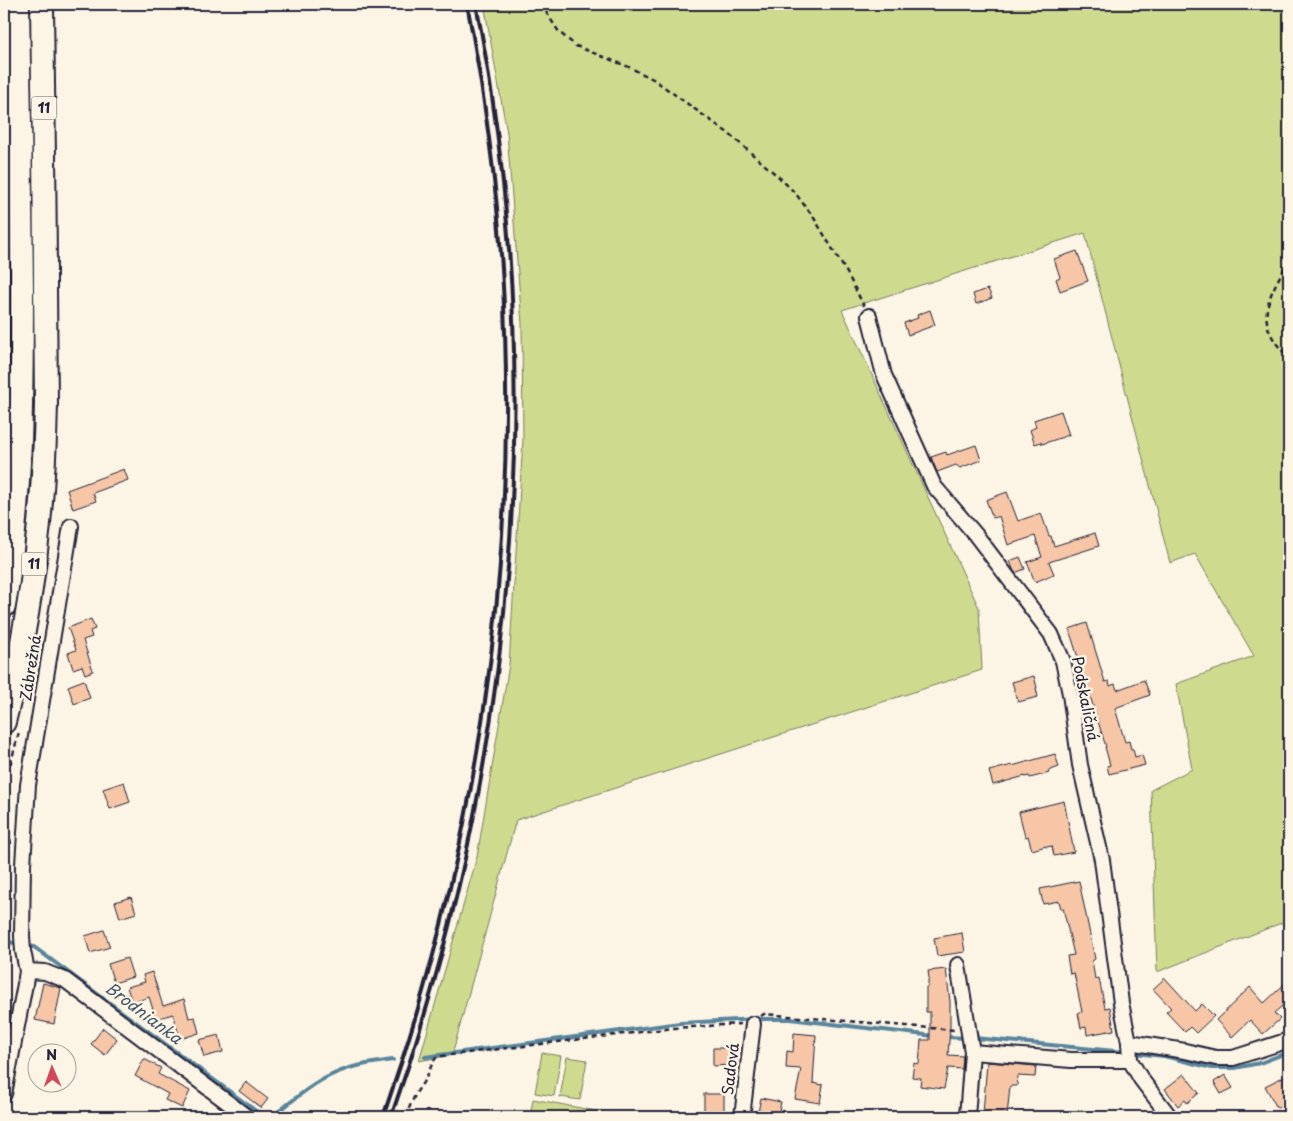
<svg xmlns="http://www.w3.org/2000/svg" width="1293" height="1121" viewBox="0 0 1293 1121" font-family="'Playpen Sans',sans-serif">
<rect width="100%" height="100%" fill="#fcf5e5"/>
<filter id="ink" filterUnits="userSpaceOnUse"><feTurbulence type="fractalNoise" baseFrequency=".02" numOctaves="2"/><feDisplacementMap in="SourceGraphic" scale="10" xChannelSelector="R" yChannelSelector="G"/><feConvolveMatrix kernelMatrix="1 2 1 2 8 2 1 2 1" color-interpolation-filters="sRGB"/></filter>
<g filter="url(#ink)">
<!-- green -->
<g fill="#ceda8d" stroke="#787e64">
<polygon points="484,4 1289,4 1289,920 1157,972 1151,790 1192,769 1176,684 1254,656 1195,554 1170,563 1085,233 842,310 979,608 982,670 516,820 452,1055 419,1061 477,857 509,665 523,440 522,324 507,133"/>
<polygon points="542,1053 561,1056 554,1096 535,1093"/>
<polygon points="567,1057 587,1060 580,1100 560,1097"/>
<polygon points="533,1099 617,1115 617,1117 530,1117"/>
</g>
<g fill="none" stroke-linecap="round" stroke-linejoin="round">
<!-- stream -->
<g stroke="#59859d" stroke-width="4">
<polyline points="4,941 34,947 264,1117"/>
<polyline points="946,1037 967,1038"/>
<polyline points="974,1038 1126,1052"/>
<polyline points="1133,1053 1164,1056 1212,1068 1235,1068 1260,1063 1289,1052"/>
<polyline points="425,1057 680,1023 757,1019 790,1019 934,1036"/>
<path d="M272,1117C292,1101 312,1083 336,1073C354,1065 374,1063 393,1060"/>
</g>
</g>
<!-- building -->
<g fill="#f6c6a6" stroke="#22223b">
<polygon points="1077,251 1088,281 1060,291 1056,279 1060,277 1054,259"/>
<polygon points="988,289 992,298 976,304 973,294"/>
<polygon points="930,310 935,325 908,335 904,323 918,318 917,315"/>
<polygon points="1061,411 1069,435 1042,444 1041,442 1035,444 1030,430 1036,427 1034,420"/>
<polygon points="976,445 981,460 960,468 956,465 937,472 931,457 946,452 947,455"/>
<polygon points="124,469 128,480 93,493 96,501 73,509 67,490"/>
<polygon points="1007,492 1018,521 1041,513 1049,536 1051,536 1054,546 1095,533 1099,546 1049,562 1054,574 1035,582 1027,562 1042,557 1035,536 1008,545 999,516 993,518 986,500"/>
<polygon points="1020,557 1025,569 1015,573 1013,569 1010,561"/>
<polygon points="91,619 95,629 90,631 92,637 83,640 93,671 85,674 82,666 73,669 68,653 76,650 68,628"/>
<polygon points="1087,623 1105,682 1109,681 1110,686 1115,684 1117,690 1144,680 1150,695 1115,708 1125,742 1129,741 1131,749 1133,749 1135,757 1142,755 1145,765 1109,774 1107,766 1110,765 1105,747 1106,747 1069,629"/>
<polygon points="1034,676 1037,688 1036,688 1038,697 1018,702 1012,682"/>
<polygon points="84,680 90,698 74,704 68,686"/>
<polygon points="1055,754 1059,767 1048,771 1049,773 1030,778 1029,776 1025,777 1025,776 993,785 989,771 1012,765 1012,766"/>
<polygon points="124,782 130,802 110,809 103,789"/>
<polygon points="1064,801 1074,852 1054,856 1052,846 1046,847 1046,846 1032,850 1028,836 1025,837 1019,812"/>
<polygon points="1079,881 1095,959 1092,961 1095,979 1099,978 1105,1008 1110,1007 1114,1030 1087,1035 1086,1027 1081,1028 1078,1013 1082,1012 1074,973 1070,974 1067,956 1074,955 1063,908 1061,909 1059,901 1043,904 1040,889"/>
<polygon points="131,897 136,913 120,918 115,902"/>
<polygon points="104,930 110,947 90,953 85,936"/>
<polygon points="962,933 965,952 937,956 934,938"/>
<polygon points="127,958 133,977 114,983 108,964"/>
<polygon points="946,969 950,1001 950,1027 948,1055 963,1056 962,1069 948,1068 944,1089 920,1086 921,1078 912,1077 914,1063 919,1064 921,1040 930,1040 930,1012 926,1012 926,987 928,986 928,980 929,978 928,971"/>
<polygon points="152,972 163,1006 184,999 189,1018 195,1017 199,1033 180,1039 173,1014 156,1019 149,997 132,1003 127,987 145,982 143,975"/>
<polygon points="1165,978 1195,1011 1202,1004 1214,1016 1196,1033 1190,1027 1185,1032 1166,1012 1171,1008 1153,989"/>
<polygon points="1289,980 1289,1000 1274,1013 1280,1019 1263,1034 1250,1020 1232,1037 1216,1020 1250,987 1264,1003"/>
<polygon points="43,983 61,988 54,1024 35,1020"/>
<polygon points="103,1028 117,1039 105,1055 91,1044"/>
<polygon points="794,1033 816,1035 813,1083 823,1085 820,1103 795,1099 801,1069 786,1068 787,1051 793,1052"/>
<polygon points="219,1035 223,1052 204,1057 199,1040"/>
<polygon points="713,1048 732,1048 733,1065 713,1066"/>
<polygon points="144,1059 161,1068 158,1074 190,1091 182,1108 165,1100 168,1094 135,1076"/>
<polygon points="987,1062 1036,1066 1035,1077 1018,1076 1017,1086 1010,1086 1007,1116 983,1114"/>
<polygon points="1184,1074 1199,1093 1187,1103 1185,1100 1178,1106 1165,1089"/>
<polygon points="1225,1075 1233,1088 1221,1094 1214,1082"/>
<polygon points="1285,1076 1289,1084 1289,1102 1277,1108 1265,1086"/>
<polygon points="246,1082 268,1099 261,1108 239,1091"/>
<rect x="704" y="1094" width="20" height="18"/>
<polygon points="761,1098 781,1102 778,1117 757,1117"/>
</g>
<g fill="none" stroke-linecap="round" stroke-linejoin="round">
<defs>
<g id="minor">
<polyline points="869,316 884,375 934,486 975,534 1051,634 1063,661 1070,694 1080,765 1102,860 1121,1003 1129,1042 1130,1060 1141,1079 1170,1117"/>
<polyline points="958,965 972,1052 967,1117"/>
<polyline points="27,971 45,972 65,980 247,1117"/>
<polyline points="1129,1042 1185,1051 1216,1058 1233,1058 1289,1040"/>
<polyline points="972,1052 1071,1060 1130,1060"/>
<polyline points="4,1094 25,984 27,971 23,951 22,936 23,865 28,785 71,526"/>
<polyline points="742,1117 753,1024"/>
</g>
<g id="primary">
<path d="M4,606C22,501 22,395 22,288C21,193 20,99 18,4"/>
<path d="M4,722C31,618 44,511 46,404C46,365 45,326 45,287C45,193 43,98 42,4"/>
</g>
</defs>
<!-- minor casing -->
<use href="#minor" stroke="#22223b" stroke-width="18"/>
<!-- primary casing -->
<use href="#primary" stroke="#22223b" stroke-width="26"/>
<!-- path -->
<g stroke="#22223b" stroke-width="2.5" stroke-dasharray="5 4" stroke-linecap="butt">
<polyline points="542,4 544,9 559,32 576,46 629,67 653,79 728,133 781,179 796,194 814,218 847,273 864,306"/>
<path d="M1289,260C1278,281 1260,305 1269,330C1273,341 1282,350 1289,359"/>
<polyline points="11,844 5,811 7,777 19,732"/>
<polyline points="761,1016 764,1014 955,1030"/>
<polyline points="405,1117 416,1093 426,1078 433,1062 436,1058 442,1056 674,1028 741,1024"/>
</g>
<!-- minor -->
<use href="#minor" stroke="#fcf5e5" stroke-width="14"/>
<!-- primary -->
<use href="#primary" stroke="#fcf5e5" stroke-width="22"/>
<!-- rail -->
<g stroke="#22223b" stroke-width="4">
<path d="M383,1117C479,843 520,559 502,268C496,179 484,91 467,4"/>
<path d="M391,1117C517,762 549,374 476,4"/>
</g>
</g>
</g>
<g text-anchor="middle" stroke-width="5" stroke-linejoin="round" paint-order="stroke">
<!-- shield labels -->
<g fill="#fcf5e5" stroke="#63616e" stroke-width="1">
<rect x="31.5" y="96.5" width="25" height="23" rx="4"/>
<rect x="21.5" y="552.5" width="25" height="23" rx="4"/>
</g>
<g font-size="14" font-weight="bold" fill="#22223b">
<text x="44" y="113">11</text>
<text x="34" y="569">11</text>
</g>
<!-- street labels -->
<g font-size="15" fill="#22223b" stroke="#fcf5e5">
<text transform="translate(31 668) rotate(-81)" y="5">Zábrežná</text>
<text transform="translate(1085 699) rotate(79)" y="5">Podskaličná</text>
<text transform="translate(731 1069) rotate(-83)" y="5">Sadová</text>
</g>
<!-- water labels -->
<g font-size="16" font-style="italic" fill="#3e546c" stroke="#fcf5e5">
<text transform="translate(144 1013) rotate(37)" y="6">Brodnianka</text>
</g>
</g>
<!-- margin -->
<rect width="1293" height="1121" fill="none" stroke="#fcf5e5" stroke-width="20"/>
<rect x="10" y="10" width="1273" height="1101" fill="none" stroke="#22223b" stroke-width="2" filter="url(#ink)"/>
<!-- north arrow -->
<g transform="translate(52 1068) rotate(358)"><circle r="24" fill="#fcf5e5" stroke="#a5a1a1"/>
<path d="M0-4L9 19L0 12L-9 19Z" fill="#d1495b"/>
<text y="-8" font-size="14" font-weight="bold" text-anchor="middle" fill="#22223b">N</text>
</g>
</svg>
